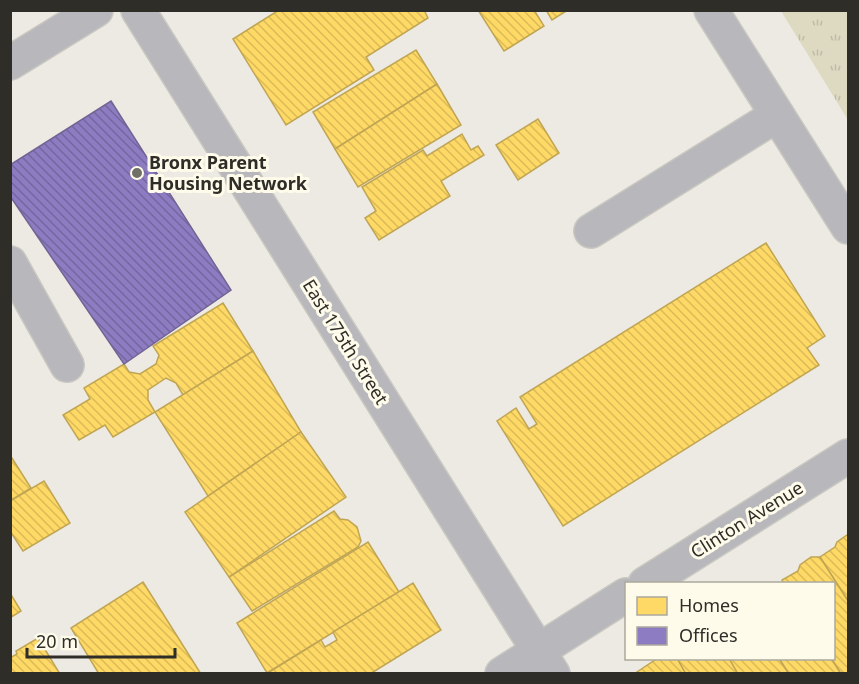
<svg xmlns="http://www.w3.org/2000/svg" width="859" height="684" viewBox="0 0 859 684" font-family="'Noto Sans',sans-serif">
<defs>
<pattern id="grass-tufts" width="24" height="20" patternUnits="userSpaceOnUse" patternTransform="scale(1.5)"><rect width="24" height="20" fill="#dedac2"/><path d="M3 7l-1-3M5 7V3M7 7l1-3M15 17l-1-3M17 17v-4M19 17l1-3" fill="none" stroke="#bfbba7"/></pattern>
<pattern id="homes-back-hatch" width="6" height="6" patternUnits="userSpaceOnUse" patternTransform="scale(1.5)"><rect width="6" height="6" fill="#ffd966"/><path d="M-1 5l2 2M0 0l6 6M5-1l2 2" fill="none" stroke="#dbbb58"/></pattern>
<pattern id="offices-back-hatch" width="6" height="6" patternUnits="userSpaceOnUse" patternTransform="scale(1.5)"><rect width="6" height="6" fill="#8e7cc3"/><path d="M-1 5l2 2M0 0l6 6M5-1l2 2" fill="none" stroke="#74669e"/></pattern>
</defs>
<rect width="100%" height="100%" fill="#eceae2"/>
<!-- grass -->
<polygon fill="url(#grass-tufts)" points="781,11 848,11 848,120"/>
<!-- homes -->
<g fill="url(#homes-back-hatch)" stroke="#c0a553" stroke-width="1.5">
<polygon points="279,10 424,10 428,18 366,57 374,70 286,125 233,39"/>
<polygon points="478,10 534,10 544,26 504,51"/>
<polygon points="546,10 568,10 552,20"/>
<polygon points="416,50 437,84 335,149 313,112"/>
<polygon points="437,84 461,125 358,187 335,149"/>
<polygon points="538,119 559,153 518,180 496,145"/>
<polygon points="462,134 471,150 478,146 484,155 441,181 450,196 379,240 365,218 376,211 362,187 423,150 427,156"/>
<polygon points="766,243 825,336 807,348 819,365 563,526 497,421 516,408 529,429 537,424 520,397"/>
<polygon points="223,303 253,351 183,395 176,383 166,378 148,390 148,400 155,412 113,437 105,425 79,440 63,415 90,399 84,388 124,364 129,372 140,374 156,364 159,355 153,346"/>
<polygon points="253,351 301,432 208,496 155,412"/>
<polygon points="301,432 346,497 229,577 185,512"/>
<polygon points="10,455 31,488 10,501"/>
<polygon points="44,481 70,523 23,551 10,531 10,501"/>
<polygon points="334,511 340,519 348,520 357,527 361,541 358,547 252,611 229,577"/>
<polygon points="847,535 848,535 848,601 820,557 835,547 837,542"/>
<polygon points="368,542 399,592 267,673 237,623"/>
<polygon points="811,557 820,557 848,601 848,674 841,674 831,658 834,658 834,584 784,584 782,580 798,571 800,565"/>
<polygon points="143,582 201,674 99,674 71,628"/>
<polygon points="413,583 441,630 370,674 266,674 321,640 325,647 337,640 333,632"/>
<polygon points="10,593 21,611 10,618"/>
<polygon points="38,638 60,674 10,674 10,658 17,654 16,651"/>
<polygon points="658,658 677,658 686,674 634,674"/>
<polygon points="677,658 729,658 738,674 686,674"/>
<polygon points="729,658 779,658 789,674 738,674"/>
<polygon points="779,658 831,658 841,674 789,674"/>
</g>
<!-- offices -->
<polygon fill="url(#offices-back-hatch)" stroke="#716494" stroke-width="1.5" points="111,101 231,290 124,364 10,196 10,165"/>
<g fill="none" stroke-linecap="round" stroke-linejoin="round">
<defs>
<g id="minor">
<polyline points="138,10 553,674"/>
<polyline points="711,10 848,227"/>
<polyline points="10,63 96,10"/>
<polyline points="591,231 777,115"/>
<polyline points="10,263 67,365"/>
<polyline points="645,584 848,456"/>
<polyline points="502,674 626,595"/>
</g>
</defs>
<!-- minor casing -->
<use href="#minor" stroke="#c9c7c1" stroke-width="36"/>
<!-- minor -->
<use href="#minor" stroke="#b8b7bb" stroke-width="33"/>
</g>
<!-- markers -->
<circle fill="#706f68" stroke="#fefbeb" stroke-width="2" cx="137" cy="173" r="6"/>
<g text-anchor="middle" stroke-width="6" stroke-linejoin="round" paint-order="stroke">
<!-- poi labels -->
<g font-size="18" font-weight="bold" fill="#2e2d27" stroke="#fefbeb" text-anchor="start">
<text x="149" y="169">Bronx Parent<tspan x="149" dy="21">Housing Network</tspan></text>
</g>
<!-- street labels -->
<g font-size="18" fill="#2e2d27" stroke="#fefbeb">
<text transform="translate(345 342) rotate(58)" y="6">East 175th Street</text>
<text transform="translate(747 520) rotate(-32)" y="6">Clinton Avenue</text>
</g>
</g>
<!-- border -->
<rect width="859" height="684" fill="none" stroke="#2e2d27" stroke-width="24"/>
<!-- legend -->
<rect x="625" y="582" width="210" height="78" fill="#fefbeb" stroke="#aba99d" stroke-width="1.5"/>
<rect x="637" y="597" width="30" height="18" fill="#ffd966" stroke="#aba99d" stroke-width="1.5"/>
<text x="679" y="612" font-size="18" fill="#2e2d27">Homes</text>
<rect x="637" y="627" width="30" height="18" fill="#8e7cc3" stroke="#aba99d" stroke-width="1.5"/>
<text x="679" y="642" font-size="18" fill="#2e2d27">Offices</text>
<!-- scale -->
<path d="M27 648v9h148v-9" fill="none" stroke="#2e2d27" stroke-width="3"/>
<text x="36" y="648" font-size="18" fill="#2e2d27" stroke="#fefbeb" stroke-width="4.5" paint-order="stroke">20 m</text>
</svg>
